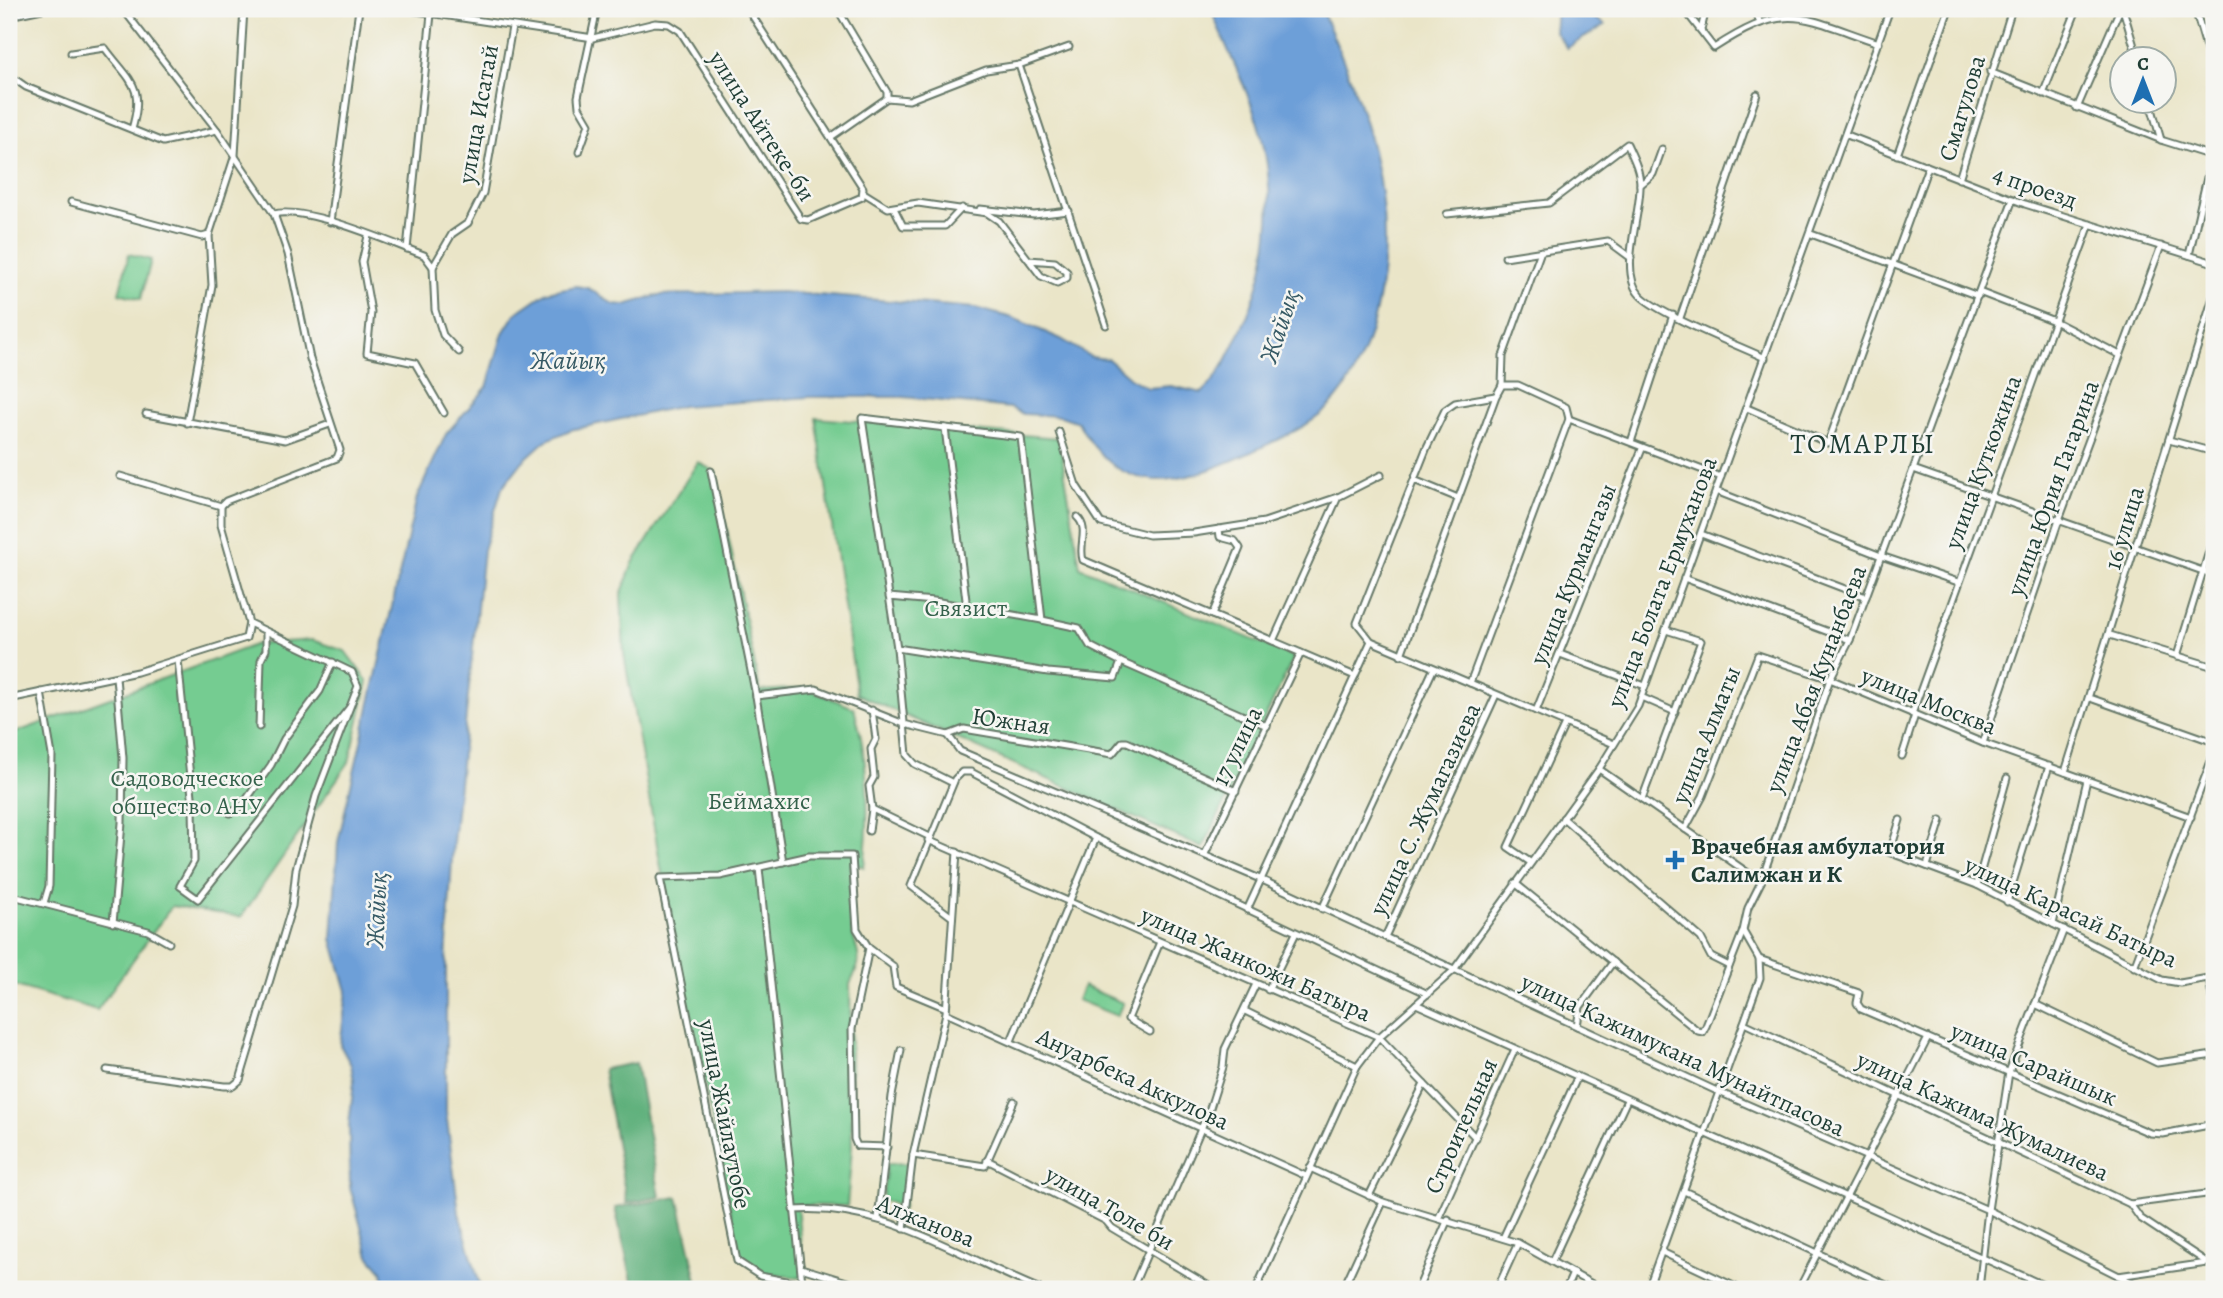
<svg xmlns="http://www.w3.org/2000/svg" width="2223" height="1298" viewBox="0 0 2223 1298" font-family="Alegreya,serif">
<rect width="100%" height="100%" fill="#f6f6f2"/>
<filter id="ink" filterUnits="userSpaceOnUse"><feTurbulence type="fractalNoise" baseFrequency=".0143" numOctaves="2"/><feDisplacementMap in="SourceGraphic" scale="14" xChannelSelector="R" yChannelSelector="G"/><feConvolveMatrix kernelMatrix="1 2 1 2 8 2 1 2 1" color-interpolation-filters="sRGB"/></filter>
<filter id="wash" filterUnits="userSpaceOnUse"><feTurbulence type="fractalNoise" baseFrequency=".00686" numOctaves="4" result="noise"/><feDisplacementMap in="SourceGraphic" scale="28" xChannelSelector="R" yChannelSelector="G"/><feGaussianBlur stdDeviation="1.57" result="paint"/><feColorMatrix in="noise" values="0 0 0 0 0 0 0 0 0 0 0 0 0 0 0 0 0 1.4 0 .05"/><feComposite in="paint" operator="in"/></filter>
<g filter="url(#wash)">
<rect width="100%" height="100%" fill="#eae5c8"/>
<!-- green -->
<g fill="#74cc91" stroke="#4a8462" stroke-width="2">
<polygon points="129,254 151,260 141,299 119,293"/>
<polygon points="816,418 1059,438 1080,567 1294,657 1203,848 857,694"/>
<path d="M698,462L715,472L760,691L806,688L854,708C869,760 870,814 864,867L851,863C851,885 848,910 852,931C858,958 864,956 850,984L852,1147L847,1206L797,1205L804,1278L765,1274L740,1257L661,868L624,654L621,595L633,563Z"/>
<polygon points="312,640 345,651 368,682 349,762 241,917 172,906 97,1010 9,984 9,735 257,644"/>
<polygon points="1083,986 1123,1003 1117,1016 1077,1000"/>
<polygon points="909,1163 903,1208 898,1216 899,1206 882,1200 887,1164"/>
</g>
<!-- forest -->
<g fill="#5fb07b" stroke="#3f7658" stroke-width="2">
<polygon points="636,1063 660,1197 627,1203 603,1069"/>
<polygon points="678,1197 699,1289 634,1289 615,1208"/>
</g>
<!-- water -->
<g fill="#6d9fd8" stroke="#466e86" stroke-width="2">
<path d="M1211,9H1321C1363,100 1399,199 1378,300C1371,338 1356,381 1327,409C1305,429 1276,440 1249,453C1179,485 1122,503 1078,422L1061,416L1023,414L1011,408L903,397H810L682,406L570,430L545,441L523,461L502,488L483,550L453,842L446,961V1112L459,1213L481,1289H385L382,1271L369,1256L350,1187L349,1125L354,1081L351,1065L340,1045L347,991L332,939L338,842L417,497L446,434L487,387L503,333L515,314L547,292L576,286L588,288L613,304L625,305L659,295L782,292L975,308L1013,318L1061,339L1091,357L1108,359L1130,378L1148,388L1171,386L1202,393C1220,377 1231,351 1241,330C1273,264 1279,181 1254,112C1242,77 1224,44 1211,9Z"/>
<polygon points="1557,9 1583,9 1605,25 1567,48 1555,32"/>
</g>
</g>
<g filter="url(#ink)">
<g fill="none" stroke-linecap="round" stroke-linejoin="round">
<defs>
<g id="minor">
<polyline points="123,9 217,130 274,214 288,254 310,359 340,450 337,458 226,501 221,506"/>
<polyline points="403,9 593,38 655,23 669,24 680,31 801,219 808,220 862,197 863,188 748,9"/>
<path d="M1684,9L1714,48C1788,0 1801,17 1879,43"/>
<polyline points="1756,9 1759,21"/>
<polyline points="2123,9 2138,60"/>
<polyline points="2195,9 2214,74"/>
<polyline points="841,15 887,92 887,98"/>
<polyline points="9,16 42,9"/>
<polyline points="1701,30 1706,9"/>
<path d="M71,53L105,48C130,82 145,85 132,129"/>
<polyline points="1019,65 1106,325"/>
<polyline points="1990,72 2164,141 2212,156"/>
<polyline points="9,75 26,87 163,142 217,130"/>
<polyline points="2043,94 2077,9"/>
<polyline points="2150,102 2161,140"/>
<polyline points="2077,108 2120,9"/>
<polyline points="1847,135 2025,204 2214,263"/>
<polyline points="831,137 887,98 909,100 986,70 1019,65 1069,47"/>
<polyline points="579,152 589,124 579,107 578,97 597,9"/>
<polyline points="1897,155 1949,9"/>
<polyline points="1959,179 2012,9"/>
<polyline points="1640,185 1653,174 1662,149"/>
<polyline points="864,193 888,208 918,203 987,213 999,221 1041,276 1057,283 1067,278 1067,272 1055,262 1029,260"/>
<polyline points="71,202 202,237 209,235"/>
<polyline points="894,208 903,226 945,226 962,208"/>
<polyline points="980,209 1034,215 1069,211"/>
<path d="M274,214C308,206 389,242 424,255L433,267"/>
<path d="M1447,214L1549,203L1627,144C1633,157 1640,170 1640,185C1641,215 1618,272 1640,295C1658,314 1737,345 1765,358"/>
<polyline points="330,222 359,9"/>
<polyline points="1811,234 1978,296"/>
<polyline points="368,236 362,262 371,312 367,353 415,363 444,413"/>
<polyline points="407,249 431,14"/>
<polyline points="2189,255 2212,156"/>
<polyline points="1505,257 1608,241 1631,258"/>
<polyline points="1979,292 2054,321 2120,355"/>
<polyline points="1680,318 1757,94"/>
<polyline points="459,352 443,335 435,310 433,267 452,234 468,223 483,193 512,27"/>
<polyline points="1502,385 1503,356 1541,251"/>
<polyline points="1495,396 1455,403 1445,410 1427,447 1357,623 1371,641 1614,744"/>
<polyline points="1747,408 1828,443 1928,167"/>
<polyline points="146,414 285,440 330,424"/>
<polyline points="1569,419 1721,477"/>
<polyline points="187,423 212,285 209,235 235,155 244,9"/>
<polyline points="945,428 966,600 964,607"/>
<polyline points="1059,432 1076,485 1101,523 1149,535 1194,533 1264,522 1338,497 1381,475"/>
<polyline points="2169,440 2214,452"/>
<polyline points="1631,442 1673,315"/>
<polyline points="1916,470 2214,575"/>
<polyline points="711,471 756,696 783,862"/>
<polyline points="120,476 221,506"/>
<polyline points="1414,480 1458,498"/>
<polyline points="1716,491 1881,556 1958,582"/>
<path d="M1077,517C1090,529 1078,545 1083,560L1355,676"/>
<polyline points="1701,534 1866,597"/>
<polyline points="1684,578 1850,640"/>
<polyline points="889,597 934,601 1042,620 1021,437 862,418 897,648 907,755 915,764 953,783"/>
<polyline points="1212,615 1240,548 1235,541 1220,537 1219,529"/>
<polyline points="2110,635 2214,667"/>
<polyline points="1273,641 1338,497"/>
<polyline points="897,648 1048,672 1115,678 1121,662 1090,646 1079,628 1042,620"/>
<polyline points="1560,654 1645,686"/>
<polyline points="1401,655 1496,396 1502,385 1518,385 1566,407 1569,419 1470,683"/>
<polyline points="2177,656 2214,535"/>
<polyline points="178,660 193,806 194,861 180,886 198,899 349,708"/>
<polyline points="1121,662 1267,726"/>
<polyline points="41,692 52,755 49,886 44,903"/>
<polyline points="756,696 816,689 904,724 948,735 964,729 1112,754 1122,742 1127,742 1236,791"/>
<polyline points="1641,697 1675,712"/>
<polyline points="2090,698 2214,742"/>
<polyline points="9,699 137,672 246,638 249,623"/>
<polyline points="1536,711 1642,449"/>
<polyline points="1912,714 2090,224"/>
<polyline points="259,727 261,660 266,650 266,632"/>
<polyline points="948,735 960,751 1260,879 1719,1092 1988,1210 2145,1289"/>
<polyline points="1983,743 2059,520 2161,246"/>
<polyline points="1902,756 1915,715"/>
<polyline points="1599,769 1761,882"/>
<polyline points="2065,772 2214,294"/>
<polyline points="1642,799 1701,641 1666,630"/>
<polyline points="872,809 930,837"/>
<polyline points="230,813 241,807 271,765 284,739 320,691 333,662"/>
<polyline points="1563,818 1701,938 1711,957 1729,966"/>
<polyline points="1685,829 1703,796 1758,655 1830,679 1983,743 2191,817"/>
<polyline points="869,831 872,809 869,786 874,777 871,749 876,739 872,710"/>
<polyline points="928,840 1379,1037 1476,1138"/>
<polyline points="1875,847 1977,885 2162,980 2180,983 2214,977"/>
<polyline points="1890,852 1900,820"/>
<polyline points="1205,854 1301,653"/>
<polyline points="1530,862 1508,847 1565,724"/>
<polyline points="1927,866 1941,820"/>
<polyline points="759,868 802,1283"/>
<polyline points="1515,883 1698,1031 1703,1032 1706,1026 1743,931"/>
<polyline points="1977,885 2007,778"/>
<polyline points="9,895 148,931 169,943"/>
<polyline points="2007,902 2049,766"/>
<polyline points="1322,909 1433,670"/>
<polyline points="1247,910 1371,641"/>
<polyline points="952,917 911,886 955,779 962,772 971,772 1096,838 1428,994"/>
<polyline points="113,923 122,823 123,758 116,677"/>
<polyline points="2053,924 2087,780"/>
<polyline points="1385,937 1496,695"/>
<polyline points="869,948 893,966 896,987 944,1007"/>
<polyline points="1759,959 1859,993 1857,1003 1861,1009 2150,1133 2163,1134 2214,1124"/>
<polyline points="2134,967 2214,753"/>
<polyline points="2209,979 2214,1009"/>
<polyline points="1268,990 1296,933"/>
<polyline points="1416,1004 2052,1289"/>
<polyline points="2035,1004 2157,1063 2214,1055"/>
<polyline points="1245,1011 1357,1066"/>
<polyline points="946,1013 1306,1176"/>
<polyline points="1744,1023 2130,1204 2214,1193"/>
<polyline points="1577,1026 1580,1007 1613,962"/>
<polyline points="1150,1032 1128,1019 1160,942"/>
<polyline points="1011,1041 1096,838"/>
<polyline points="107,1070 224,1086 233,1086 240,1080 292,906 296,869 316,796 358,686 352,672 249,623 221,525 221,506"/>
<polyline points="913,1155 985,1166 1014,1101"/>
<polyline points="987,1160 1106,1221 1112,1228 1214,1289"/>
<polyline points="1310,1168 1383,1202 1518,1243 1601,1289"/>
<polyline points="1684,1191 1895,1289"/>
<polyline points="1369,1196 1424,1084"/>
<polyline points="2130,1204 2140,1218 2214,1267"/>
<path d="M793,1210C885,1203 958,1256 1040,1289"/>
<polyline points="1439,1217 1515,1049"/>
<polyline points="878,1219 892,1096 901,1050"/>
<polyline points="904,1229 913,1155 946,1013 957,852"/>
<polyline points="1503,1238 1577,1078"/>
<polyline points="1662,1252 1740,1289"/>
<polyline points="1553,1259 1627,1100"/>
<polyline points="801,1268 870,1289"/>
<polyline points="2118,1276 2214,1262"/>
<polyline points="828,1289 760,1276 737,1261 660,878 720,876 809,856 852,856 857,929 869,948 852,1029 854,1139 857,1146 887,1147"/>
<polyline points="1132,1289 1210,1108 1223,1067 1225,1049 1256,984"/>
<polyline points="1256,1289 1357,1066 1379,1037 1453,971 1599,769 1638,706 1890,9"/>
<polyline points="1343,1289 1383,1202"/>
<polyline points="1418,1289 1448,1219"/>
<polyline points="1497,1289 1518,1243"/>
<polyline points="1566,1289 1573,1273"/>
<polyline points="1648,1289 1760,978 1759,959 1743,931 1748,908 1761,882 1830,679 1850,640 2013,199"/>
<polyline points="1799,1289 1928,1038"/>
<polyline points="1979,1289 1988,1210 2009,1072 2064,929"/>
</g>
</defs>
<!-- minor casing -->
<use href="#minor" stroke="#667868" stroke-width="9"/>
<!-- minor -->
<use href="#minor" stroke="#fff" stroke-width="5"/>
</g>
</g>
<!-- markers -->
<path fill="#1f6fb2" stroke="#f6f6f2" stroke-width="2.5" d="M1671.5 849.5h7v7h7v7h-7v7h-7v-7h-7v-7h7z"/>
<g text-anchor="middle" stroke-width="5" stroke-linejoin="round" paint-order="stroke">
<!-- street labels -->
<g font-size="24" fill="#1f3d34" stroke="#f6f6f2">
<text transform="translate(1962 108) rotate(-73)" y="8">Смагулова</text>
<text transform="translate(478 114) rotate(-80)" y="8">улица Исатай</text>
<text transform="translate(762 126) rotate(57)" y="8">улица Айтеке-би</text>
<text transform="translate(2035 187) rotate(19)" y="8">4 проезд</text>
<text transform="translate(1983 462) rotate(-70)" y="8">улица Куткожина</text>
<text transform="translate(2053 488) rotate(-70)" y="8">улица Юрия Гагарина</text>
<text transform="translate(2124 528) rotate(-73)" y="8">16 улица</text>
<text transform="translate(1573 574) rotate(-68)" y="8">улица Курмангазы</text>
<text transform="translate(1662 582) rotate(-69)" y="8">улица Болата Ермуханова</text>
<text transform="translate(1816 679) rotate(-69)" y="8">улица Абая Кунанбаева</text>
<text transform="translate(1929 701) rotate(22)" y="8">улица Москва</text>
<text transform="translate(1011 721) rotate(8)" y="8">Южная</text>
<text transform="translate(1706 735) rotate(-68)" y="8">улица Алматы</text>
<text transform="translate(1237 746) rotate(-64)" y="8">17 улица</text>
<text transform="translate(1425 809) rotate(-65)" y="8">улица С. Жумагазиева</text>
<text transform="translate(2071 912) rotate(25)" y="8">улица Карасай Батыра</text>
<text transform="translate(1256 964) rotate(24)" y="8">улица Жанкожи Батыра</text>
<text transform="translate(1683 1055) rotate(25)" y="8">улица Кажимукана Мунайтпасова</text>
<text transform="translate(2034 1064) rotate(23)" y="8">улица Сарайшык</text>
<text transform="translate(1133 1079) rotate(25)" y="8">Ануарбека Аккулова</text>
<text transform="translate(725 1114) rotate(79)" y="8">улица Жайлаутобе</text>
<text transform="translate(1983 1116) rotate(25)" y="8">улица Кажима Жумалиева</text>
<text transform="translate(1461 1126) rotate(-66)" y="8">Строительная</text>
<text transform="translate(1110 1208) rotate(30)" y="8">улица Толе би</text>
<text transform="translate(926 1221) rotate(22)" y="8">Алжанова</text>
</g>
<!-- park labels -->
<g font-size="24" fill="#34614b" stroke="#f6f6f2">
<text x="966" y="616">Связист</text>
<text x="187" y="786">Садоводческое<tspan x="187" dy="28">общество АНУ</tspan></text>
<text x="759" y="809">Беймахис</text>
</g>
<!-- poi labels -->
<g font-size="24" font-weight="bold" fill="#1f3d34" stroke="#f6f6f2" text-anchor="start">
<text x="1691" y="854">Врачебная амбулатория<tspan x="1691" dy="28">Салимжан и К</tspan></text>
</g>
<!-- water labels -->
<g font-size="26" font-style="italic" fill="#365a65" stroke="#f6f6f2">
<text transform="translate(1279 326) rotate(-71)" y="9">Жайық</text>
<text x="568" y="369">Жайық</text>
<text transform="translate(376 910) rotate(-87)" y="9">Жайық</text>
</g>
<!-- quarter labels -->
<g font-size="28" letter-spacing="2" fill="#1f3d34" stroke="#f6f6f2">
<text x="1863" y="453">ТОМАРЛЫ</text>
</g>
</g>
<!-- margin -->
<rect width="2223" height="1298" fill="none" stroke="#f6f6f2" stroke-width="35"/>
<!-- north arrow -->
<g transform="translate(2143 80)"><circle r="33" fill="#f6f6f2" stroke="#a0aca6" stroke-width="2"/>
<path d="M0-5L12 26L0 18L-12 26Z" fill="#1f6fb2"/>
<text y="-10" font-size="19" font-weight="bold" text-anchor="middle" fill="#1f3d34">С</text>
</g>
</svg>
